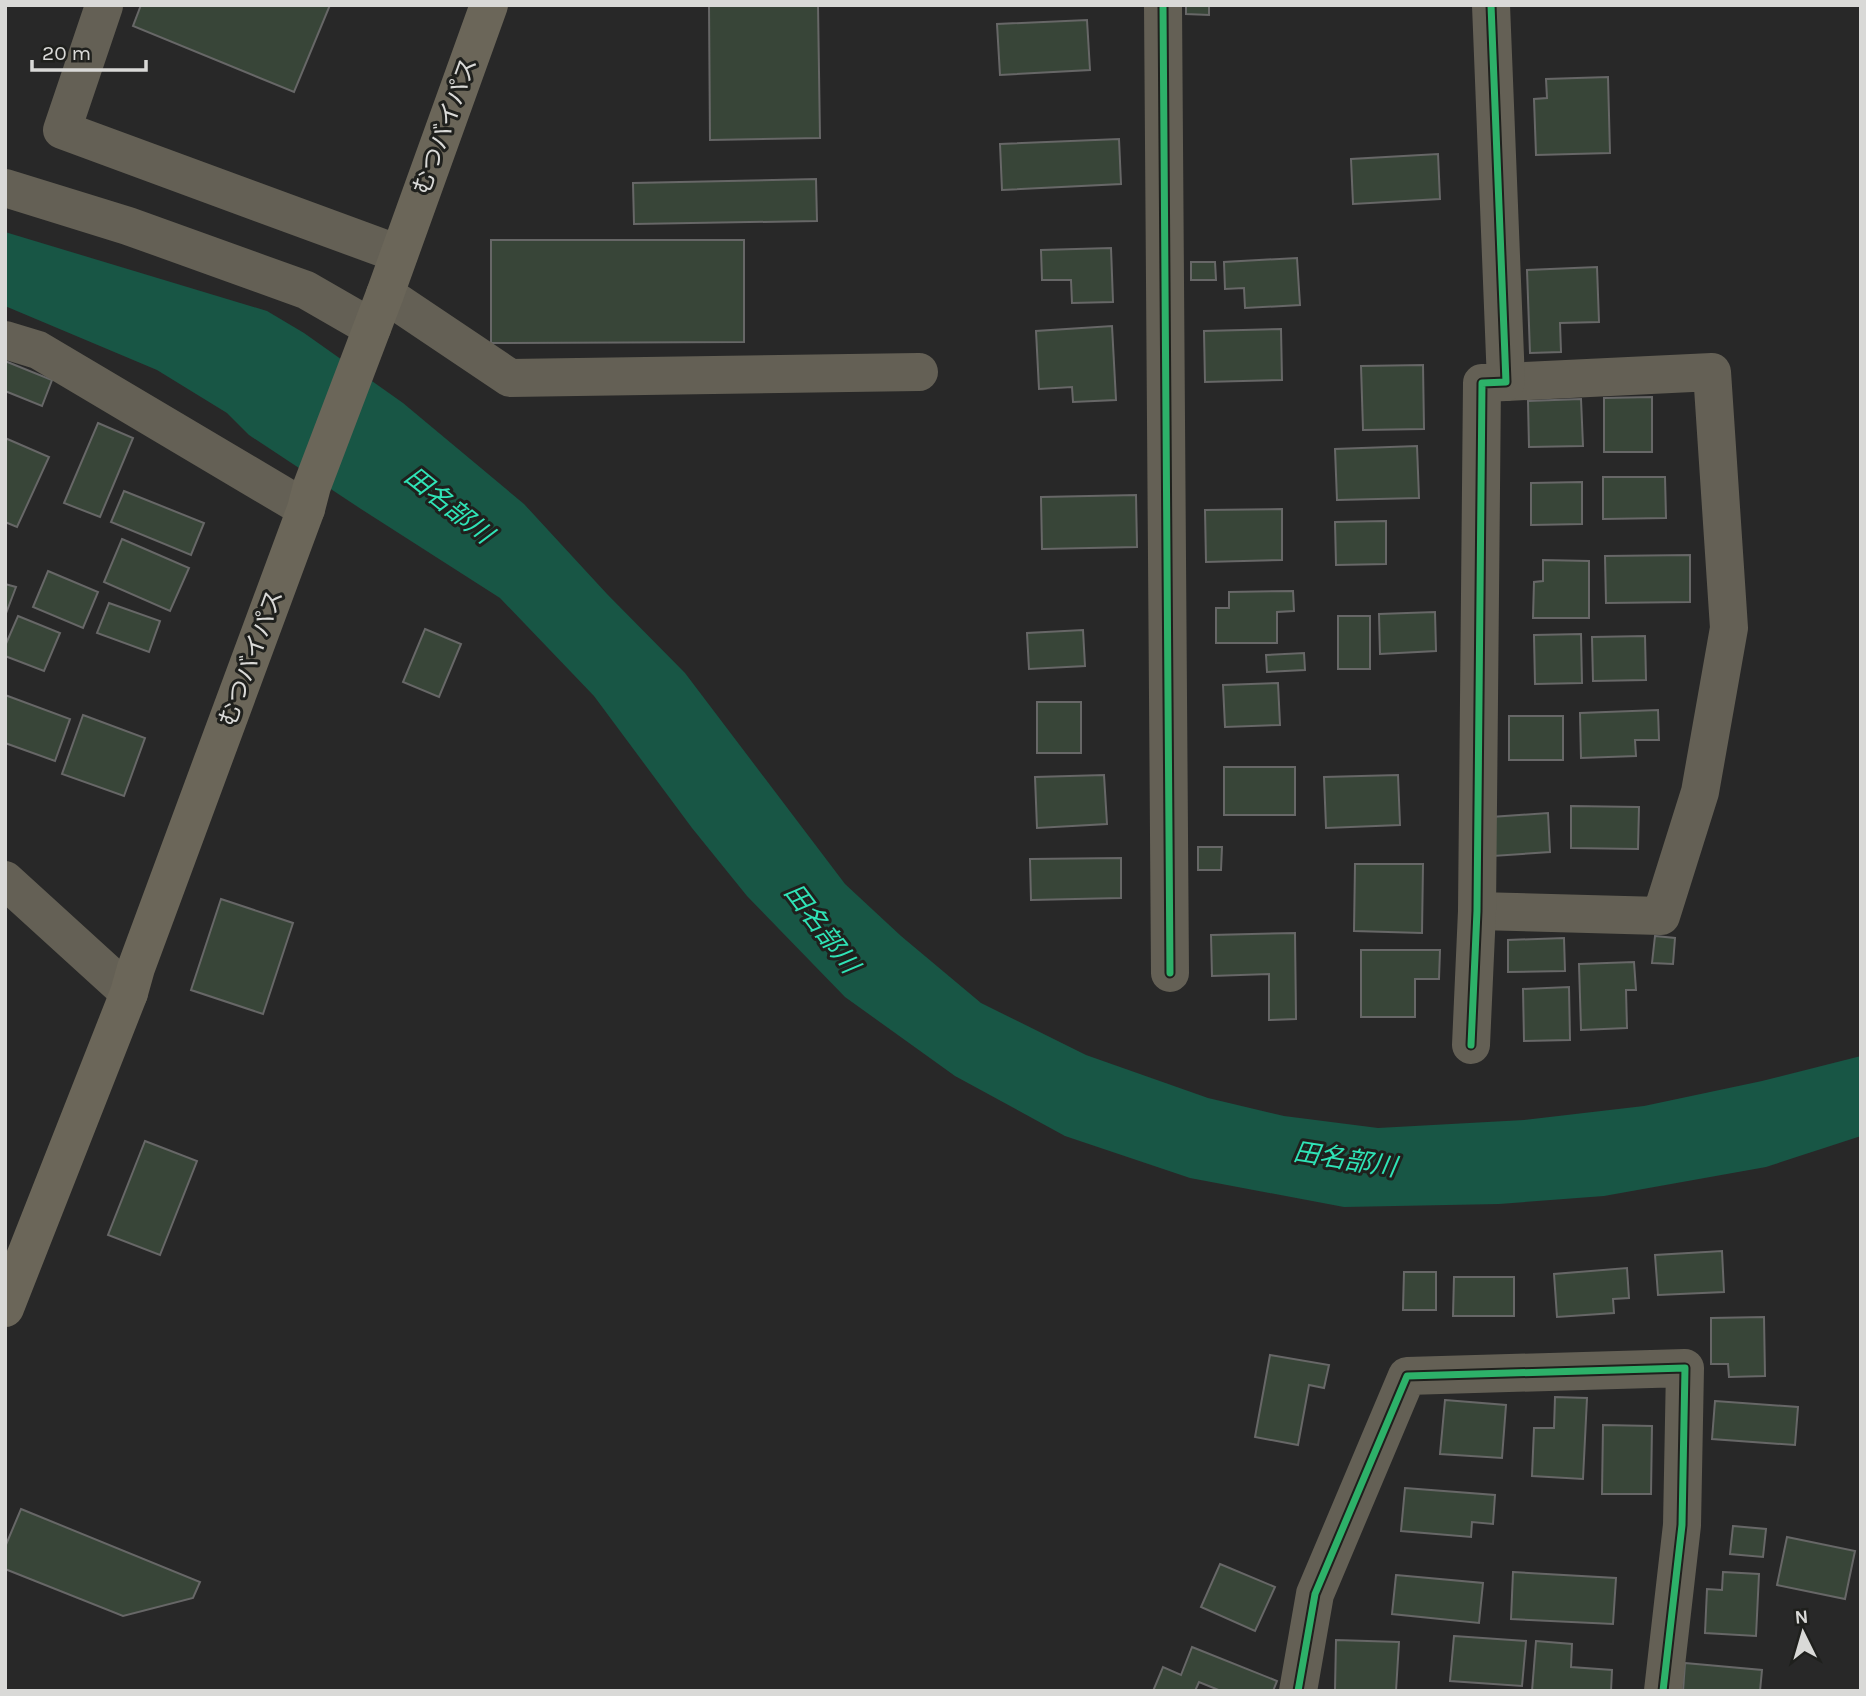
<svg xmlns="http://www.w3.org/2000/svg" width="1866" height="1696" viewBox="0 0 1866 1696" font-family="Karla,'Noto Sans JP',sans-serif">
<rect width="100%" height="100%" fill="#282828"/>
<!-- water -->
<polygon fill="#185645" points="5,232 267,311 304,333 403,403 524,504 607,594 685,673 845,884 901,936 981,1003 1086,1055 1208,1098 1284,1116 1378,1128 1524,1120 1644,1106 1762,1081 1861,1056 1861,1136 1766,1167 1604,1196 1499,1204 1344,1207 1190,1178 1065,1136 955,1076 845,997 747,896 692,828 594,696 500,598 361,509 249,435 227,413 157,370 5,306"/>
<!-- building -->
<g fill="#384538" stroke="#676767" stroke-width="2">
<polygon points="141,5 330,5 294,92 133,26"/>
<polygon points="709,5 818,5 820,138 710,140"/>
<polygon points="1186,5 1209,5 1209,15 1186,14"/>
<polygon points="1087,20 1090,70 1000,75 997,24"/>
<polygon points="1608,77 1610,153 1536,155 1534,99 1547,98 1546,79"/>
<polygon points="1119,139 1121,184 1002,190 1000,144"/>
<polygon points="1438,154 1440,199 1353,204 1351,159"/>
<polygon points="816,179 817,221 634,224 633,183"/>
<polygon points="491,240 744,240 744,342 491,343"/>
<polygon points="1111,248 1113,302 1072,303 1071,280 1042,280 1041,250"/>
<polygon points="1297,258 1300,305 1245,308 1244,288 1225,289 1224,262"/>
<polygon points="1191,262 1215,262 1216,280 1191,280"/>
<polygon points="1597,267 1599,322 1560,323 1561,352 1530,353 1527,270"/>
<polygon points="1112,326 1116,400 1073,402 1072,387 1039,389 1036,331"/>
<polygon points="1281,329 1282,380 1205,382 1204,331"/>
<polygon points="5,361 52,380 42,406 5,391"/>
<polygon points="1423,365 1424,429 1363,430 1361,366"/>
<polygon points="1652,397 1652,452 1604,452 1604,398"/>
<polygon points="1581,399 1583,446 1529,447 1528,401"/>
<polygon points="98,423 133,438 100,517 64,503"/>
<polygon points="5,438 49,457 17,527 5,522"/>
<polygon points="1417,446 1419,498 1337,500 1335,449"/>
<polygon points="1603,477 1665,477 1666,518 1603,519"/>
<polygon points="1582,482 1582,524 1531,525 1531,483"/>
<polygon points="124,491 204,523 191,555 111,522"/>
<polygon points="1136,495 1137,547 1042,549 1041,497"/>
<polygon points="1282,509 1282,560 1206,562 1205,510"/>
<polygon points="1386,521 1386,564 1336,565 1335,522"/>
<polygon points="122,539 189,568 170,611 104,582"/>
<polygon points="1690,555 1690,602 1606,603 1605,556"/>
<polygon points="1543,560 1589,561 1589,618 1533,618 1534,582 1543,581"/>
<polygon points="48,571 98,592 83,628 33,607"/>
<polygon points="5,584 16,587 5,616"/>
<polygon points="1293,591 1294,611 1277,612 1277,643 1216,643 1216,608 1229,608 1229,592"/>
<polygon points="109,603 160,621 149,652 97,633"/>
<polygon points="1435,612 1436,651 1380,654 1379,614"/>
<polygon points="18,616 60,633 44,671 5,656 5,646"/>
<rect x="1338" y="616" width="32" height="53"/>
<polygon points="425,629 461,644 439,697 403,682"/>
<polygon points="1083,630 1085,666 1029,669 1027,633"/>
<polygon points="1581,634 1582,683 1535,684 1534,635"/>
<polygon points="1645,636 1646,680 1593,681 1592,637"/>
<polygon points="1304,653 1305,670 1267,672 1266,655"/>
<polygon points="1278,683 1280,725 1225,727 1223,685"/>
<polygon points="5,695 70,719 55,761 5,743"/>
<rect x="1037" y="702" width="44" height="51"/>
<polygon points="1658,710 1659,740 1635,740 1636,756 1581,758 1580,713"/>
<polygon points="83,715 145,738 124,796 62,774"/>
<rect x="1509" y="716" width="54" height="44"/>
<rect x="1224" y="767" width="71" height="48"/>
<polygon points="1104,775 1107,824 1037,828 1035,777"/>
<polygon points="1398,775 1400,825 1326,828 1324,777"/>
<polygon points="1571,806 1639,807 1638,849 1571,848"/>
<polygon points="1548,813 1550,852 1493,856 1491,817"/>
<polygon points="1198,847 1222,847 1221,870 1198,870"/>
<polygon points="1121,858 1121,898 1031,900 1030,859"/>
<polygon points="1355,864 1423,864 1422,933 1354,931"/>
<polygon points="221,899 293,923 263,1014 191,990"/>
<polygon points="1295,933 1296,1019 1269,1020 1269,974 1212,976 1211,935"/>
<polygon points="1655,936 1675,938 1673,964 1652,963"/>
<polygon points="1564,938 1565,971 1508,972 1508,940"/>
<polygon points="1361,950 1440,950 1439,979 1415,979 1415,1017 1361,1017"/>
<polygon points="1634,962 1636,990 1626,990 1627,1028 1581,1030 1579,964"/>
<polygon points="1569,987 1570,1040 1524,1041 1523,989"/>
<polygon points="145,1141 197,1161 160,1255 108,1235"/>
<polygon points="1722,1251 1724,1292 1658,1295 1655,1255"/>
<polygon points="1627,1268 1629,1298 1613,1299 1614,1313 1557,1317 1554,1274"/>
<polygon points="1404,1272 1436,1272 1436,1310 1403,1310"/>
<polygon points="1454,1277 1514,1277 1514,1316 1453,1316"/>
<polygon points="1764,1317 1765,1376 1729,1377 1728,1364 1711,1364 1711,1318"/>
<polygon points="1270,1355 1329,1365 1324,1388 1309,1385 1298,1445 1255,1437"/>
<polygon points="1555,1397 1587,1398 1583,1479 1532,1476 1534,1428 1554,1428"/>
<polygon points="1445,1400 1506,1405 1502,1458 1440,1454"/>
<polygon points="1715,1401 1798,1407 1795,1445 1712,1439"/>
<polygon points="1603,1425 1652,1426 1651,1494 1602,1494"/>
<polygon points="1405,1488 1495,1495 1493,1524 1472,1522 1471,1537 1401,1531"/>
<polygon points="21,1509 200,1582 193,1598 123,1616 5,1569 5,1547"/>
<polygon points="1733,1526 1766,1529 1763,1557 1730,1554"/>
<polygon points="1787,1537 1855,1551 1845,1599 1777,1585"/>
<polygon points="1220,1564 1275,1587 1255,1631 1201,1607"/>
<polygon points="1513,1572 1616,1578 1613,1624 1511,1619"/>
<polygon points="1723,1572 1759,1574 1756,1636 1705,1633 1707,1589 1722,1590"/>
<polygon points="1396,1575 1483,1583 1479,1623 1392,1614"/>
<polygon points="1454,1636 1526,1641 1522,1686 1450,1681"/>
<polygon points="1336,1640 1399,1642 1396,1691 1335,1690"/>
<polygon points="1536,1641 1572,1644 1571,1667 1612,1670 1611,1691 1532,1691"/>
<polygon points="1192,1647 1277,1681 1273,1691 1221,1691 1199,1682 1195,1691 1153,1691 1163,1667 1181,1675"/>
<polygon points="1685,1663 1762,1670 1760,1691 1683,1691"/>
</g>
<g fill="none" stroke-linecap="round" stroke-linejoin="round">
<!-- minor -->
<g stroke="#646055" stroke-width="38">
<polyline points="1163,5 1170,973"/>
<polyline points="104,6 62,130 399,254"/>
<polyline points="5,188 128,226 306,290 372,328"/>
<polyline points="385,294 510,378 919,372"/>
<polyline points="5,340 38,350 306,509"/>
<polyline points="5,880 129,993"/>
<polyline points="1477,911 1661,916 1700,792 1729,628 1712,372 1506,382"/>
<polyline points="1471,1045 1477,911 1482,383 1506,382 1491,5"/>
<polyline points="1298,1691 1315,1594 1407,1376 1685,1368 1682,1525 1663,1691"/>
</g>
<!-- highway -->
<polyline stroke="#6b6659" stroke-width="38" points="5,1308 129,993 136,968 306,509 312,486 385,294 489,5"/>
<defs>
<g id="cycleway">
<polyline points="1163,5 1170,973"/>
<polyline points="1471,1045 1477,911 1482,383 1506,382 1491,5"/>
<polyline points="1298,1691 1315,1594 1407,1376 1685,1368 1682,1525 1663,1691"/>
</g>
</defs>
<!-- cycleway casing -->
<use href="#cycleway" stroke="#1f201d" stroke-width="11"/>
<!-- cycleway -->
<use href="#cycleway" stroke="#2db169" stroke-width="7"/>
</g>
<g text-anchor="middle" stroke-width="6" stroke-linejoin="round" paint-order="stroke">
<!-- street labels -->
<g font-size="24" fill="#d9d9d7" stroke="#1f201d">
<text transform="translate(445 126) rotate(-70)" y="8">むつバイパス</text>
<text transform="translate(251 658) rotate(-70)" y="8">むつバイパス</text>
</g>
<!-- water labels -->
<g font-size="26" font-style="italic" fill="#2fe3b6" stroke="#1f201d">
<text transform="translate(449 505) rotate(39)" y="9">田名部川</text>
<text transform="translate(822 928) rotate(53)" y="9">田名部川</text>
<text transform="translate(1345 1159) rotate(9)" y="9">田名部川</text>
</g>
</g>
<!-- border -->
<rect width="1866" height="1696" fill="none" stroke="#d9d9d7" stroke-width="14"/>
<!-- north arrow -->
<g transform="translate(1803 1633) rotate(355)" stroke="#1f201d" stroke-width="5" paint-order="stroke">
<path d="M0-5L12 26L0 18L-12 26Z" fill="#d9d9d7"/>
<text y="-10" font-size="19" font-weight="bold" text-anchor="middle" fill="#d9d9d7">N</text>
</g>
<!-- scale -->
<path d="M32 60v10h114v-10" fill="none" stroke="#d9d9d7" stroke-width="3.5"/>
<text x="42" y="60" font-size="21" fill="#d9d9d7" stroke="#1f201d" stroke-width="5" paint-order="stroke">20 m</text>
</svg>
